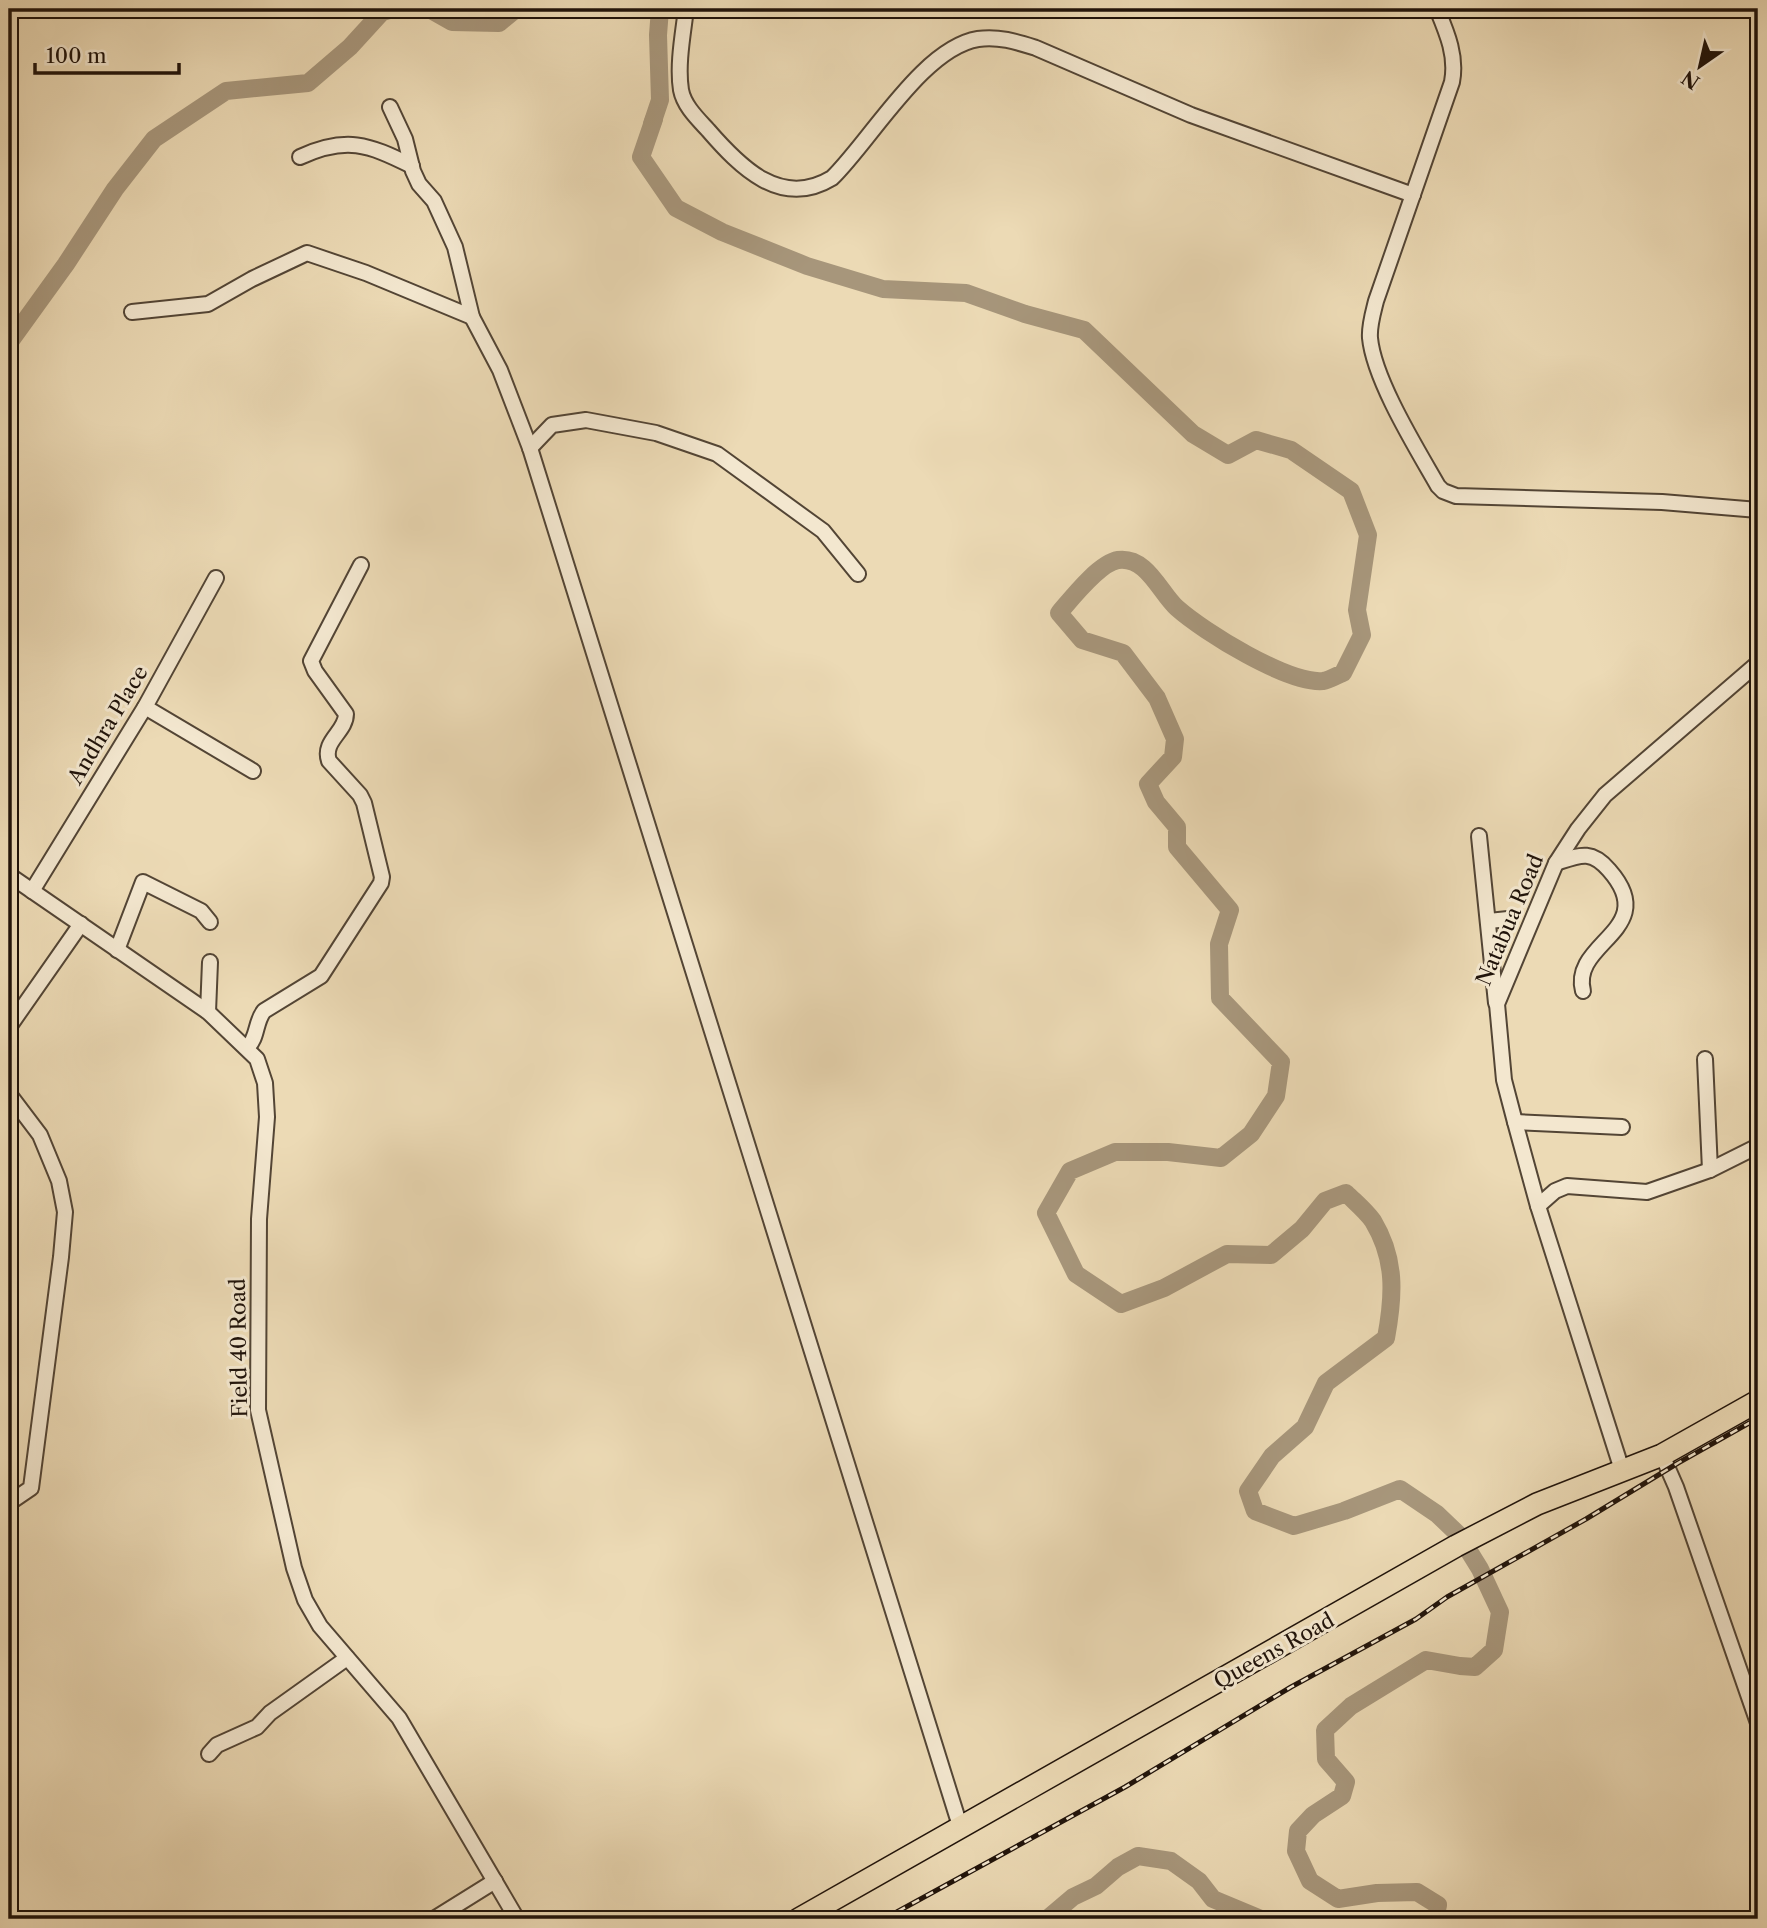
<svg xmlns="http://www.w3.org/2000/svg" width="1767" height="1928" viewBox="0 0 1767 1928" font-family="'Libre Caslon Text',serif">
<rect width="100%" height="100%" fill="#ecdab5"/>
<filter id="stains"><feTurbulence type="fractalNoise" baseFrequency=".00286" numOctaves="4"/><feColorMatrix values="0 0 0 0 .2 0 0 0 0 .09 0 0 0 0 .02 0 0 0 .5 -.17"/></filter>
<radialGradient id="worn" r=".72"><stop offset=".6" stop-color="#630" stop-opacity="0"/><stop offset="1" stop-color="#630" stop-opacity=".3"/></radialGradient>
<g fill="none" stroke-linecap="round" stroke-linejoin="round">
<!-- river -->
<g stroke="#a7967b" stroke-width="18">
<polyline points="429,9 452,22 499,23 516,9"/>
<path d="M654,119L641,157L676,208L722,232L807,266L883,289L966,293L1025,314L1084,330L1193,434L1228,455L1256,440L1291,450L1351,491L1368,535L1357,610L1362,635L1343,673C1337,675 1330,680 1323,681C1288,684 1204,632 1177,608C1160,593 1147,556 1118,560C1099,563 1071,599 1059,613L1082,640L1123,653L1157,698L1175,739L1173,757L1148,784L1156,802L1177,827V847L1230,910L1219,944L1220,998L1281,1062L1276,1096L1251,1134L1221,1158L1168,1152H1115L1070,1171L1046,1213L1076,1274L1121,1304L1164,1288L1227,1254L1271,1255L1302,1229L1325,1201L1346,1193C1355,1202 1366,1211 1373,1221C1396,1259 1394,1295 1386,1338L1326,1383L1305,1427L1272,1456L1248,1491L1255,1511L1294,1526L1344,1511L1400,1489L1437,1514L1459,1535L1480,1569L1500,1612L1494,1650L1475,1667L1460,1666L1426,1660L1351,1706L1325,1730L1326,1759L1346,1782L1342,1796L1313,1815L1298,1831L1296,1851L1310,1881L1338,1899L1377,1893L1417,1892L1438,1905L1435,1919"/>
<polyline points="652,124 660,100 658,35 660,9"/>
<polyline points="9,343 66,264 115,189 154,139 226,91 308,83 350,47 382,12 393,9"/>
<polyline points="1047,1919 1073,1897 1096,1886 1118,1867 1138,1856 1171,1861 1199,1881 1213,1899 1261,1919"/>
</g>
<defs>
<g id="minor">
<path d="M686,9C683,34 677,65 681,90C684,106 698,119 708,130C740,167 781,209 832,178C871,140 923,48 978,39C999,36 1017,42 1036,48L1191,115L1413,195"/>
<path d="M1437,9C1447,33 1457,56 1452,82L1376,301C1373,313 1369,326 1370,338C1374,380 1417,449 1438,486L1443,491L1456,496L1662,502L1758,510"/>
<polyline points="390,107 405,139 413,171 419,184 434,201 455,247 472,317 500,370 530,448 960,1826"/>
<path d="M300,157C346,136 368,144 412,166"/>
<polyline points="132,312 208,304 252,279 307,253 366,273 472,317"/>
<polyline points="530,448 552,425 586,420 656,433 717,454 823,531 858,574"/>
<polyline points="145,707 253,771"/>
<polyline points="1479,836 1496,1003"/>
<path d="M1556,863C1580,855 1591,849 1609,870C1662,930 1570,942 1583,991"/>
<polyline points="9,875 208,1012 257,1059 265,1083 267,1117 259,1219 258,1410 294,1568 305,1600 320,1626 399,1718 517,1919"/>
<polyline points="32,891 145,707 216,578"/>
<polyline points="1489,921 1508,919"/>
<polyline points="117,950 143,882 201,911 210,922"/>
<polyline points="208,1012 210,962"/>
<polyline points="9,1027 81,924"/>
<path d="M247,1048C258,1038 255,1022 264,1011L321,976L381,883L382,877L364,803L360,795L329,761C322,741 346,732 346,714L315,671L311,661L361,565"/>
<polyline points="1705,1059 1710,1170"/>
<polyline points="9,1094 40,1135 59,1181 65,1212 61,1257 31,1488 9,1503"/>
<polyline points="1515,1122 1622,1127"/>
<polyline points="1538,1206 1555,1191 1567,1186 1647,1192 1710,1170 1758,1146"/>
<polyline points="1662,1455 1676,1487 1758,1723"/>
<polyline points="1622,1470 1538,1206 1515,1122 1504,1080 1497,1004 1556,863 1578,829 1605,795 1758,663"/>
<polyline points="209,1754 217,1745 257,1727 270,1713 347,1658"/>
<polyline points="434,1919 495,1881"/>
</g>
<polyline id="highway" points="799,1919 1456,1546 1537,1504 1662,1455 1758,1401"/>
</defs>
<!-- minor casing -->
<use href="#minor" stroke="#534535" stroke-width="18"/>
<!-- highway casing -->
<use href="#highway" stroke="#20130a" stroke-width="24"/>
<!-- minor -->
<use href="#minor" stroke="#f3e7cf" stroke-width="14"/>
<!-- highway -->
<use href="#highway" stroke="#ecdab5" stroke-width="21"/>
<defs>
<polyline id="rail" points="884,1919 1125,1787 1291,1687 1416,1619 1447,1597 1586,1519 1678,1463 1758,1418"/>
</defs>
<!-- rail casing -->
<use href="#rail" stroke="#20130a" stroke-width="5"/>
<!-- rail -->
<use href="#rail" stroke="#f3e7cf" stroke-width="2.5" stroke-dasharray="8" stroke-linecap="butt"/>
</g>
<g text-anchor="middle" stroke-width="6" stroke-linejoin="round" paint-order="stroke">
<!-- street labels -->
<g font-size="21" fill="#20130a" stroke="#f3e7cf">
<text transform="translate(108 725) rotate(-59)" y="7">Andhra Place</text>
<text transform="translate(1510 920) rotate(-67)" y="7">Natabua Road</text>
<text transform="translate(239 1348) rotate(-91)" y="7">Field 40 Road</text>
<text transform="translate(1274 1651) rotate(-29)" y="7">Queens Road</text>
</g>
</g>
<!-- margin -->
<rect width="1767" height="1928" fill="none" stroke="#ecdab5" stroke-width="35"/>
<rect x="10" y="10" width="1746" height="1907" fill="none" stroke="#20130a" stroke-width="3.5"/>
<rect x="18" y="18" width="1732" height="1893" fill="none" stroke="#20130a" stroke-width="2"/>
<!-- north arrow -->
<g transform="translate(1700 66) rotate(214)" stroke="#f3e7cf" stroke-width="5" paint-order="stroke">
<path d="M0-5L12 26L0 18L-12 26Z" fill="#20130a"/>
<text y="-10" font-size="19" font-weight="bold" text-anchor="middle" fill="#20130a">N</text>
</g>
<!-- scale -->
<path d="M35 63v10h144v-10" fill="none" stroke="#20130a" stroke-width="3.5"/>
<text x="46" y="63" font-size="21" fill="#20130a" stroke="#f3e7cf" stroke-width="5" paint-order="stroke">100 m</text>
<rect width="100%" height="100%" filter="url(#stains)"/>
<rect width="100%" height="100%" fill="url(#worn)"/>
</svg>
